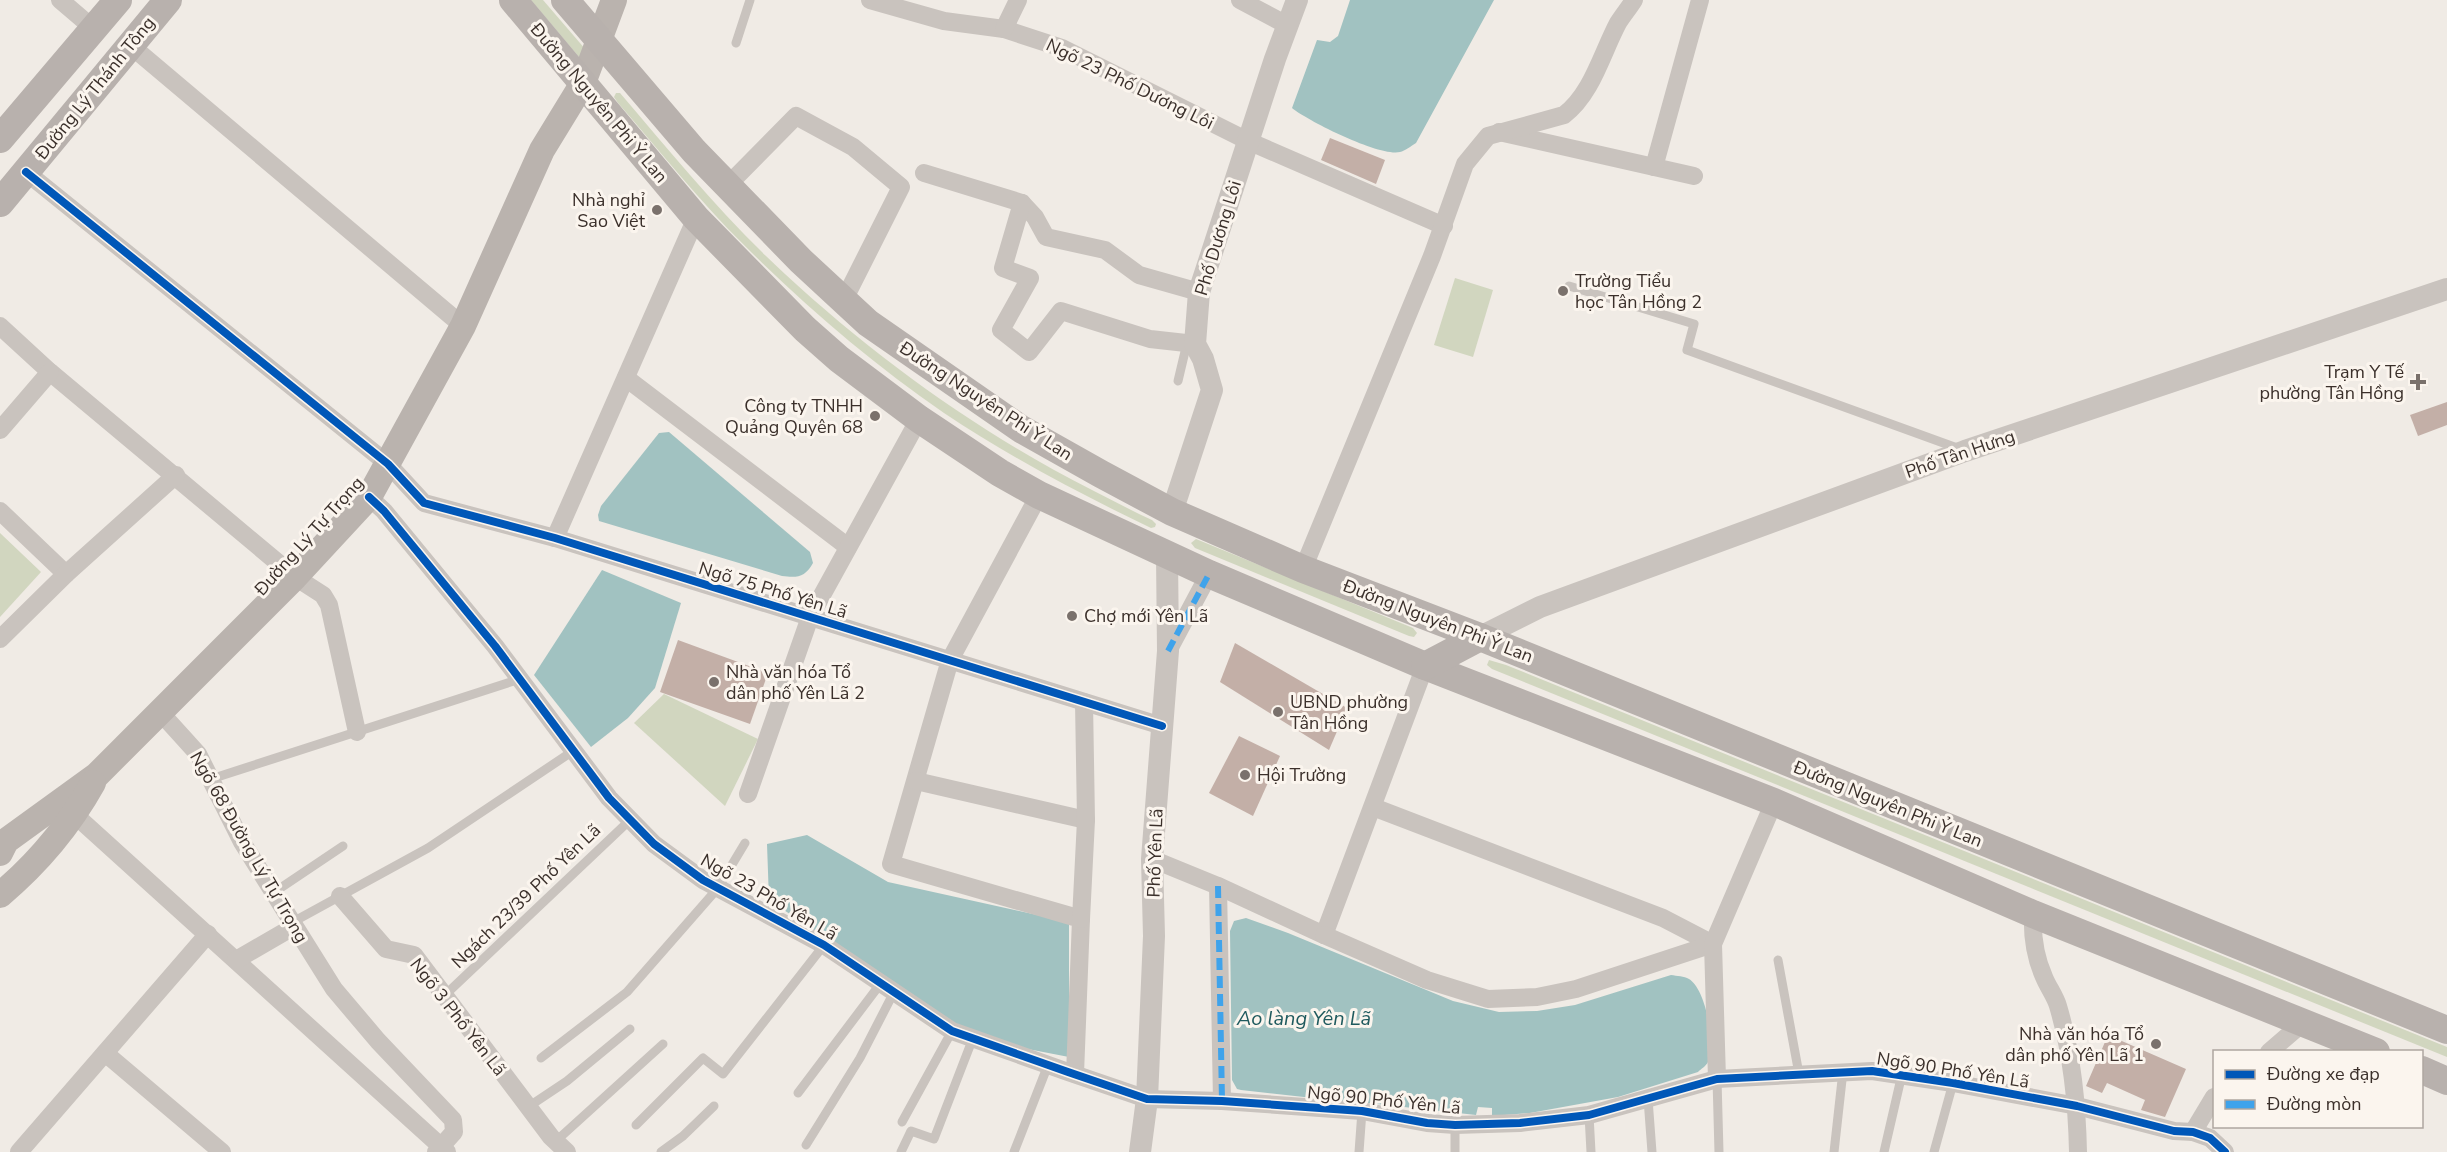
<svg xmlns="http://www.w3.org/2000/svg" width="2447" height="1152" viewBox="0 0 2447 1152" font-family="'Nunito Sans',sans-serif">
<rect width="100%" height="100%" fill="#f0ebe5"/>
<!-- green -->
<g fill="#d1d6bf">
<polygon points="531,0 543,0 586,50 579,57"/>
<path d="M616,93H620C673,155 725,219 785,274C877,359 980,433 1092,490C1112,500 1132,511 1152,520L1156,524L1155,527L1151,528C1080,494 1010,457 944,413C873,364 806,307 745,246C700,202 660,151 618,103L614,97Z"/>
<polygon points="1455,278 1493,290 1473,357 1434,345"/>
<polygon points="0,533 41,572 0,617"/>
<polygon points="1196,539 1413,628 1417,633 1414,637 1409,636 1195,548 1191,543"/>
<polygon points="1489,660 1506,665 2447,1047 2447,1057 1492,669 1487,665"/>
<polygon points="664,694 758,739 725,806 634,723"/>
</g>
<!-- water -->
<g fill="#a1c2c1">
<path d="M1350,0H1494L1416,143C1411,146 1405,151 1400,152C1380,157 1308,121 1292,108L1317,40L1330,42L1338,36Z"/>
<path d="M669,432L810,552L813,563C805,577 798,578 782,576L599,521L598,515L601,506L659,433Z"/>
<polygon points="602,570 681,603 655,688 628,718 591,747 534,675"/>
<polygon points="807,835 888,882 1069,922 1069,1057 976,1039 769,900 767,844"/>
<path d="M1246,918L1288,933L1453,1001L1499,1012L1537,1011L1575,1005L1671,975C1677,976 1684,976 1689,979C1706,989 1716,1045 1708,1062C1706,1066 1701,1069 1698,1072L1618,1097L1530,1113L1492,1116V1108L1478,1107L1476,1115L1368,1103L1328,1101L1329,1092L1315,1090L1313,1098L1241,1090L1237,1089L1232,1080L1230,931L1234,921Z"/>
</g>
<!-- building -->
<g fill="#c3afa7">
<polygon points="1330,138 1385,160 1376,184 1321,160"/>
<polygon points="2447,402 2447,425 2418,436 2410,415"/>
<polygon points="678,640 768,673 750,724 660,692"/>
<polygon points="1235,643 1347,708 1329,750 1220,682"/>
<polygon points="1239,736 1280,756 1253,816 1209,793"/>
<polygon points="2108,1035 2186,1069 2165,1117 2141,1110 2145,1100 2107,1083 2102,1093 2086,1086"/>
</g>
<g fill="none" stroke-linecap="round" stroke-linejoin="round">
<!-- service -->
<g stroke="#c9c3be" stroke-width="9">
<polyline points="736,43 750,0"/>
<polyline points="1569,286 1694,324 1687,350 1960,449"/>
<polyline points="1178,381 1187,343"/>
<polyline points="211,779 520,679"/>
<polyline points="273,893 343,846"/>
<polyline points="291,923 428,848 573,751"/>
<polyline points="1778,960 1799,1074"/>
<polyline points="444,996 630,820"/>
<polyline points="541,1058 627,992 718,888 745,843"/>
<polyline points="1717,1079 1719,1152"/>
<polyline points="798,1093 881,983"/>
<polyline points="1648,1099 1652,1152"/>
<polyline points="528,1107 567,1081 630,1029"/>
<polyline points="1589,1115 1591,1152"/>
<polyline points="902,1122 952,1031"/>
<polyline points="636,1125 703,1058 723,1074 824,945"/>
<polyline points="1455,1125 1455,1152"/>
<polyline points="556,1141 663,1044"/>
<polyline points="806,1145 860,1058 894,992"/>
<polyline points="661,1152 683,1136 714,1106"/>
<polyline points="901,1152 911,1131 934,1139 973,1038"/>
<polyline points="1014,1152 1048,1065"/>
<polyline points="1359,1152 1362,1111"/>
<polyline points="1834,1152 1843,1071"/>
<polyline points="1884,1152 1902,1074"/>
<polyline points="1934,1152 1953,1083"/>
</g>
<!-- minor -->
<g stroke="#c9c3be" stroke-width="18">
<polyline points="60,0 94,29"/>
<polyline points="870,0 944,21 1004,29 1062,48 1248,141 1444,226"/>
<polyline points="1240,0 1287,25"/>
<polyline points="1004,29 1018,0"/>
<polyline points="130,45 463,326"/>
<polyline points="1499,132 1694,176"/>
<polyline points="1654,167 1700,0"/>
<polyline points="26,172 388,464 424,503 555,538 1162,726"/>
<polyline points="924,173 1022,203 1035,217 1046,237 1105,250 1139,275 1199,292"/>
<polyline points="727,186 796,116 853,147 901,187 844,300"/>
<polyline points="1022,203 1003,268 1030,278 1001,330 1029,352 1061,311 1150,339 1195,344"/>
<polyline points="0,326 50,372 295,577 323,595 329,605 357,732"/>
<polyline points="626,378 848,547"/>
<polyline points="0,430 50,372"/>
<polyline points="1039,495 950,660 891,864 1081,919 1075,1074"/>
<polyline points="369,497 384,511 495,646 609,798 654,844 703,880 824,945 952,1031 1068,1072 1147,1099 1222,1101 1362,1111 1427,1123 1455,1125 1520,1123 1589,1115 1717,1079 1872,1071 1953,1083 2077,1106 2174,1131 2193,1132 2210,1138 2225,1152"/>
<polyline points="0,511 66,574"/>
<polyline points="555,538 696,218"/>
<path d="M1303,569L1432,256L1465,164L1488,136L1564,115C1592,94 1602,53 1618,23C1623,15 1629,8 1634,0"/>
<polyline points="0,639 66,574 176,475"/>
<polyline points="1168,651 1209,574"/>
<polyline points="160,712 198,754 242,842 334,989 378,1041 453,1120 454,1132 436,1152"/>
<polyline points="916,781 1086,820"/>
<polyline points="748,794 810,617 919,419"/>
<polyline points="1373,807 1663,918 1713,944"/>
<polyline points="75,815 447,1152"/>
<polyline points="1152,859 1218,886 1324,935 1425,666"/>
<polyline points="1218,886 1222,1101"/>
<polyline points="340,896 386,949 414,955 551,1137 567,1152"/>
<path d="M2033,914C2032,936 2035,957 2044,977C2048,987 2055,996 2058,1006C2072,1053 2077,1103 2078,1152"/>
<polyline points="1081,919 1086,820 1084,702"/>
<polyline points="1324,935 1427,980 1488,999 1537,997 1576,989 1713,944"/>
<polyline points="236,960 293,927"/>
<polyline points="2269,1052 2304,1022"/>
<polyline points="105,1053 222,1152"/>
<polyline points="1717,1079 1713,944 1774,802"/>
<polyline points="2193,1132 2214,1097"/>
<polyline points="19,1152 208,934"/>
</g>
<!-- tertiary -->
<g stroke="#c9c3be" stroke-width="22">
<polyline points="1172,512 1212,390 1203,359 1195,344 1199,292 1275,59 1297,0"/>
<polyline points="1480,637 1540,607 1965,451 2447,289"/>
<polyline points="1140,1152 1147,1099 1154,936 1152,859 1168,651 1167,555"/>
</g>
<!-- secondary -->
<g stroke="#bab3ae" stroke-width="26">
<polyline points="0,853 6,841 97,775 295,577 369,497 463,326 542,150 583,83 614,0"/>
<path d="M0,895C38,863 69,826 93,783"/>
</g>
<!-- primary -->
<g stroke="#b8b1ad" stroke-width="28">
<polyline points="513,0 696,218 805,329 839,359 919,419 1000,473 1039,495 1209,574 1425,666 1774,802 2033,914 2376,1052"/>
<polyline points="565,0 694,151 801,261 868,323 1021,429 1101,474 1172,512 1303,569 1480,637 2447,1030"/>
<polyline points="0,139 118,0"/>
<polyline points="0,203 168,0"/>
<polyline points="1425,666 1480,637"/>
<polyline points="2422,1070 2447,1081"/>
</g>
<!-- quiet -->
<g stroke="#3fa3eb" stroke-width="6" stroke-dasharray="12 6" stroke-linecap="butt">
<polyline points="1168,651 1209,574"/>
<polyline points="1218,886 1222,1101"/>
</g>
<defs>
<g id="cycleway">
<polyline points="26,172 388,464 424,503 555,538 1162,726"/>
<polyline points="369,497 384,511 495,646 609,798 654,844 703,880 824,945 952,1031 1068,1072 1147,1099 1222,1101 1362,1111 1427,1123 1455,1125 1520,1123 1589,1115 1717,1079 1872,1071 1953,1083 2077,1106 2174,1131 2193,1132 2210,1138 2225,1152"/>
</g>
</defs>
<!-- cycleway casing -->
<use href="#cycleway" stroke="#fbf5ee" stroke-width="11"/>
<!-- cycleway -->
<use href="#cycleway" stroke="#0057b8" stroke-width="8"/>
</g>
<!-- markers -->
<g fill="#7a716c" stroke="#fbf5ee" stroke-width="2">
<circle cx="657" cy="210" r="6"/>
<circle cx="1563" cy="291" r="6"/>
<path d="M2415 373h6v6h6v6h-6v6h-6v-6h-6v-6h6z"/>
<circle cx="875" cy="416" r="6"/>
<circle cx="1072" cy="616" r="6"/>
<circle cx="714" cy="682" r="6"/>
<circle cx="1278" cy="712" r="6"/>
<circle cx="1245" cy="775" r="6"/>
<circle cx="2156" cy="1044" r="6"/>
</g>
<g text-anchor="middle" stroke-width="6" stroke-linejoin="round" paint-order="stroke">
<!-- street labels -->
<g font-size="18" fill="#3b302b" stroke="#fbf5ee">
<text transform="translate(1130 84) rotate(26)" y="6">Ngõ 23 Phố Dương Lôi</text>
<text transform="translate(95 88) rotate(-51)" y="6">Đường Lý Thánh Tông</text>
<text transform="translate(599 103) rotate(50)" y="6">Đường Nguyên Phi Ỷ Lan</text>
<text transform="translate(1218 238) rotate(-73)" y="6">Phố Dương Lôi</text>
<text transform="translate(986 401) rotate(33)" y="6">Đường Nguyên Phi Ỷ Lan</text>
<text transform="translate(1960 454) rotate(-19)" y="6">Phố Tân Hưng</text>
<text transform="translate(309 536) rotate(-48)" y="6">Đường Lý Tự Trọng</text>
<text transform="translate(773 590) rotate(17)" y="6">Ngõ 75 Phố Yên Lã</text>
<text transform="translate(1438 621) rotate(21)" y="6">Đường Nguyên Phi Ỷ Lan</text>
<text transform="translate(1888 804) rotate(22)" y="6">Đường Nguyên Phi Ỷ Lan</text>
<text transform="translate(249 847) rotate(60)" y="6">Ngõ 68 Đường Lý Tự Trọng</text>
<text transform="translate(1155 853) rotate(-88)" y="6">Phố Yên Lã</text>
<text transform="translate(526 896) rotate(-44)" y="6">Ngách 23/39 Phố Yên Lã</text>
<text transform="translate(769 897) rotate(30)" y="6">Ngõ 23 Phố Yên Lã</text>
<text transform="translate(458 1017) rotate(52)" y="6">Ngõ 3 Phố Yên Lã</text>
<text transform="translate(1953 1070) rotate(9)" y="6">Ngõ 90 Phố Yên Lã</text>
<text transform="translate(1384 1100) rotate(6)" y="6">Ngõ 90 Phố Yên Lã</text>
</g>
<!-- poi labels -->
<g font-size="18" fill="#3b302b" stroke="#fbf5ee" text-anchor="start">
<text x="645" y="206" text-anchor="end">Nhà nghỉ<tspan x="645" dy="21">Sao Việt</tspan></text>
<text x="1575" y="287">Trường Tiểu<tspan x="1575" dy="21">học Tân Hồng 2</tspan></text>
<text x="2404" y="378" text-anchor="end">Trạm Y Tế<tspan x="2404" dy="21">phường Tân Hồng</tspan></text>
<text x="863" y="412" text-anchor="end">Công ty TNHH<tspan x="863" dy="21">Quảng Quyên 68</tspan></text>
<text x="1084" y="622">Chợ mới Yên Lã</text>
<text x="726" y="678">Nhà văn hóa Tổ<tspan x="726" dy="21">dân phố Yên Lã 2</tspan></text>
<text x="1290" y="708">UBND phường<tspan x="1290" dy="21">Tân Hồng</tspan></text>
<text x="1257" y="781">Hội Trường</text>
<text x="2144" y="1040" text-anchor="end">Nhà văn hóa Tổ<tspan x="2144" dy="21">dân phố Yên Lã 1</tspan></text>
</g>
<!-- water labels -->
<g font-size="20" font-style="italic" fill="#1f5a5e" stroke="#fbf5ee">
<text x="1304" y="1025">Ao làng Yên Lã</text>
</g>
</g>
<!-- legend -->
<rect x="2213" y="1050" width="210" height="78" fill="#fbf5ee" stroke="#aea6a0" stroke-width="1.5"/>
<rect x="2225" y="1070" width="30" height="9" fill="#0057b8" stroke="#aea6a0" stroke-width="1.5"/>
<text x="2267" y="1080" font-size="18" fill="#3b302b">Đường xe đạp</text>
<rect x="2225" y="1100" width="30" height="9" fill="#3fa3eb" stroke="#aea6a0" stroke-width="1.5"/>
<text x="2267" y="1110" font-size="18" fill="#3b302b">Đường mòn</text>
</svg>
